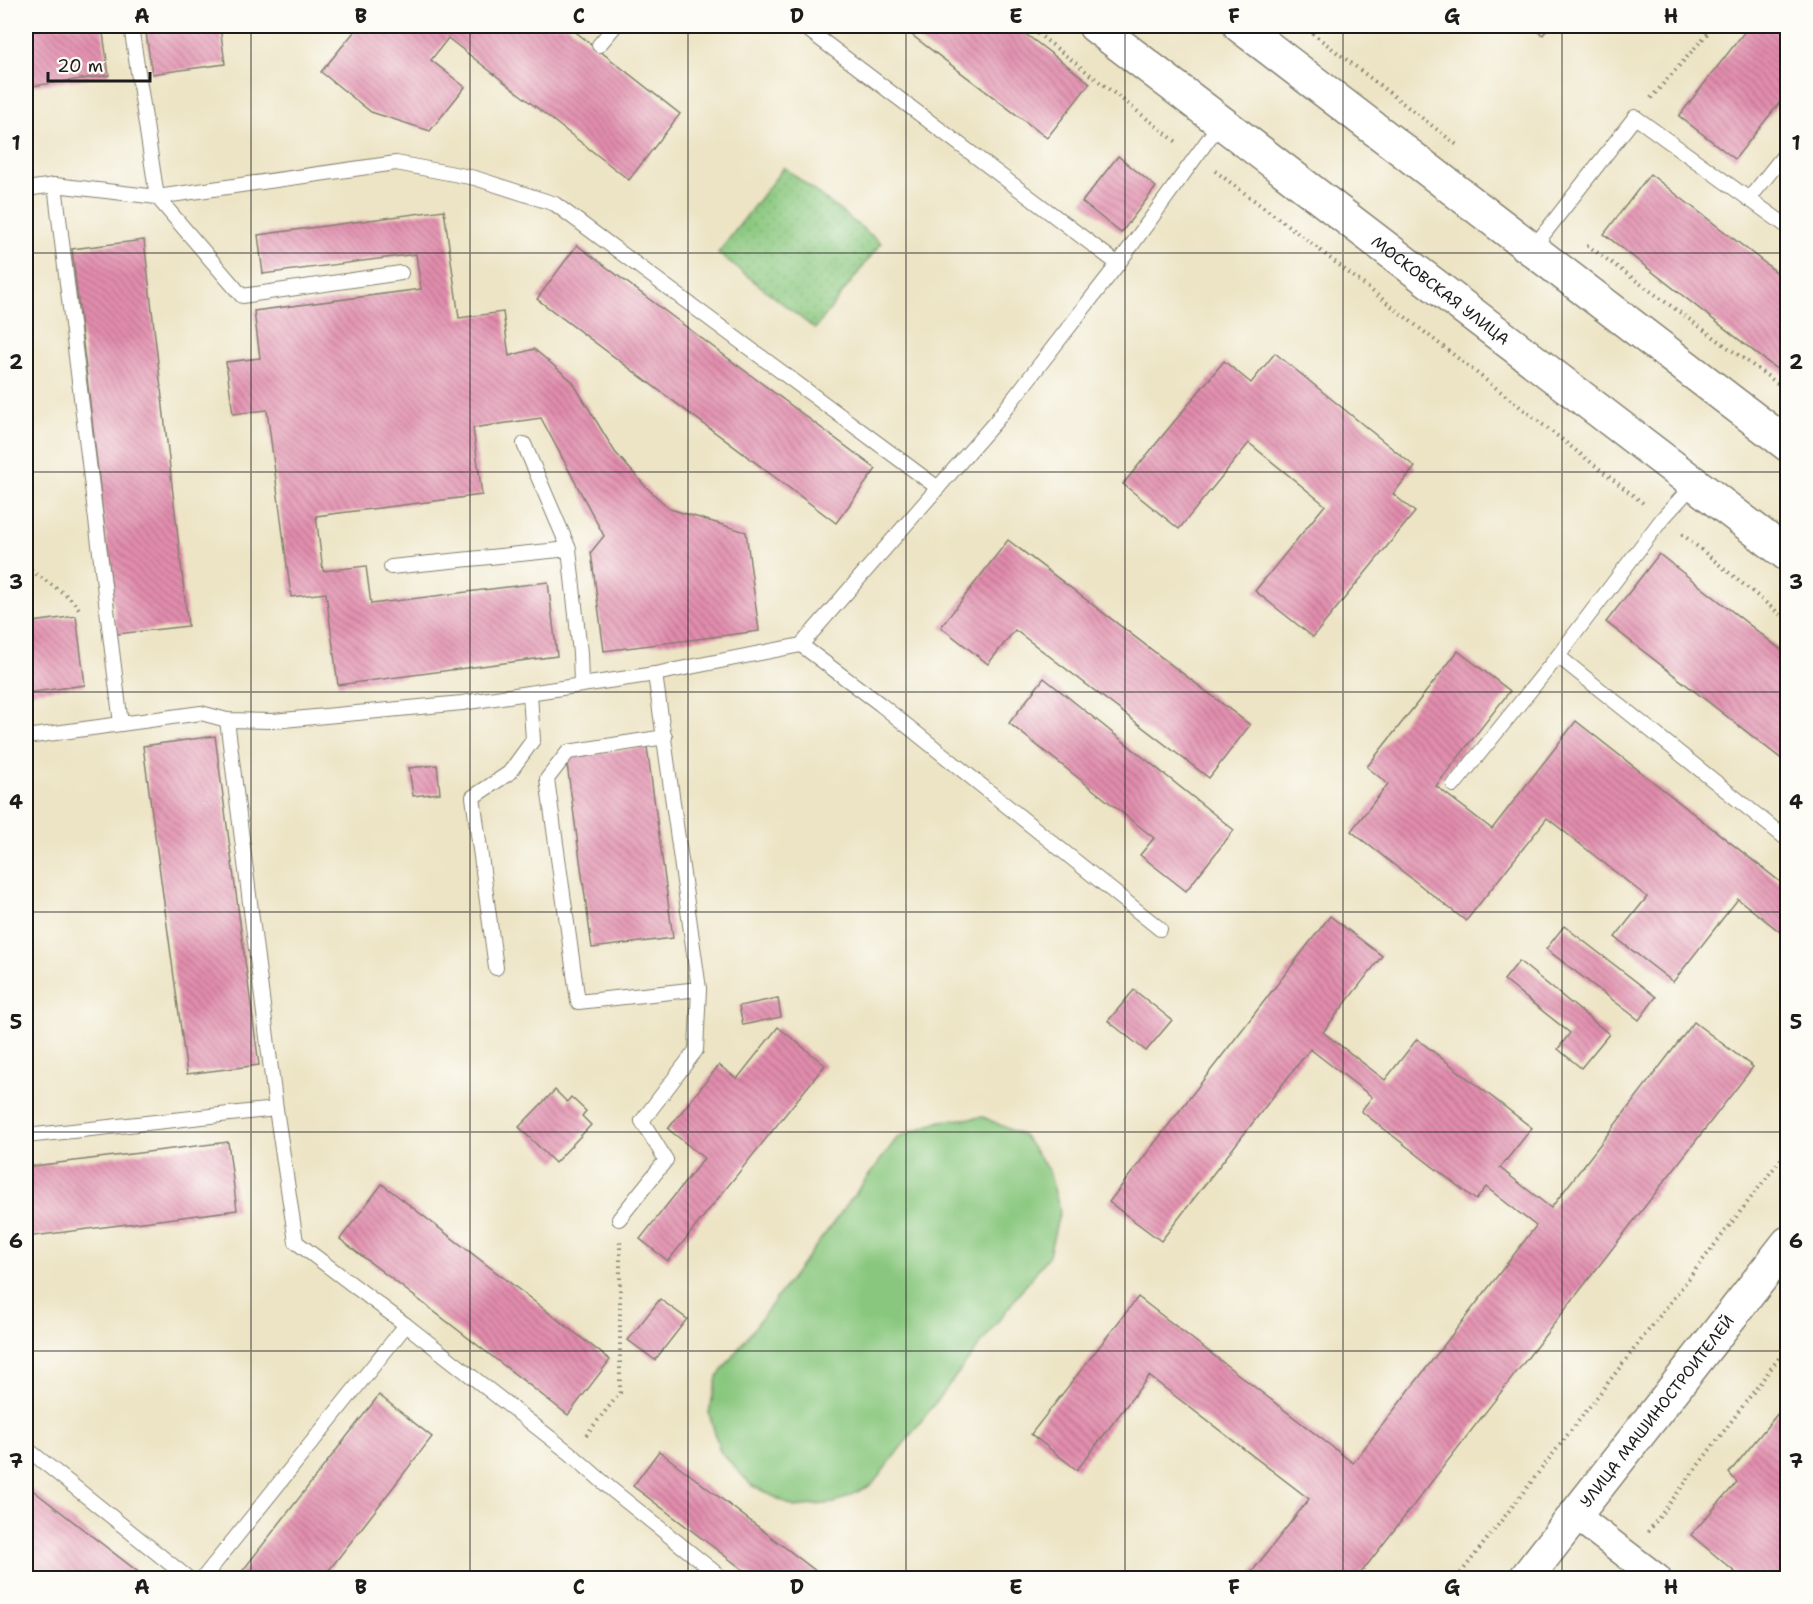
<svg xmlns="http://www.w3.org/2000/svg" width="1813" height="1604" viewBox="0 0 1813 1604" font-family="'Shantell Sans',sans-serif">
<defs>
<pattern id="park-dots" width="8" height="8" patternUnits="userSpaceOnUse" patternTransform="scale(1.5)"><rect width="8" height="8" fill="#89c77e"/><path d="M2 2h.1M6 6h.1" fill="none" stroke="#76aa6c" stroke-width="1.8" stroke-linecap="round"/></pattern>
<pattern id="building-back-hatch" width="6" height="6" patternUnits="userSpaceOnUse" patternTransform="scale(1.5)"><rect width="6" height="6" fill="#e28dad"/><path d="M-1 5l2 2M0 0l6 6M5-1l2 2" fill="none" stroke="#b6728c"/></pattern>
</defs>
<rect width="100%" height="100%" fill="#fdfcf7"/>
<filter id="ink" filterUnits="userSpaceOnUse"><feTurbulence type="fractalNoise" baseFrequency=".0167" numOctaves="2"/><feDisplacementMap in="SourceGraphic" scale="12" xChannelSelector="R" yChannelSelector="G"/><feConvolveMatrix kernelMatrix="1 2 1 2 8 2 1 2 1" color-interpolation-filters="sRGB"/></filter>
<filter id="wash" filterUnits="userSpaceOnUse"><feTurbulence type="fractalNoise" baseFrequency=".008" numOctaves="4" result="noise"/><feDisplacementMap in="SourceGraphic" scale="24" xChannelSelector="R" yChannelSelector="G"/><feGaussianBlur stdDeviation="1.35" result="paint"/><feColorMatrix in="noise" values="0 0 0 0 0 0 0 0 0 0 0 0 0 0 0 0 0 1.4 0 .05"/><feComposite in="paint" operator="in"/></filter>
<g filter="url(#wash)">
<rect width="100%" height="100%" fill="#ede4c5"/>
<!-- grass -->
<polygon fill="#89c77e" stroke="#52724d" stroke-width="1.5" points="983,1117 1024,1136 1049,1171 1060,1210 1049,1255 872,1485 835,1503 794,1507 751,1485 720,1451 709,1413 717,1377 898,1137 941,1121"/>
<!-- park -->
<polygon fill="url(#park-dots)" stroke="#52724d" stroke-width="1.5" points="784,167 881,243 815,329 718,253"/>
<g id="blocks">
<!-- building -->
<g fill="url(#building-back-hatch)">
<polygon points="26,26 102,26 109,75 26,87"/>
<polygon points="145,26 220,26 225,64 152,74"/>
<polygon points="359,26 568,26 680,114 629,180 448,38 431,60 465,87 430,131 371,112 321,72"/>
<polygon points="900,26 1015,26 1090,83 1047,138"/>
<polygon points="1531,26 1550,26 1543,35"/>
<polygon points="1749,26 1788,26 1788,92 1735,159 1679,116"/>
<polygon points="1118,156 1156,187 1121,233 1082,202"/>
<polygon points="1650,174 1788,281 1788,378 1604,234"/>
<polygon points="444,210 459,318 503,312 509,356 534,349 572,381 615,452 645,486 670,509 746,532 759,631 604,651 591,552 604,536 541,418 473,428 482,495 316,516 323,571 366,566 371,604 548,582 557,656 338,685 326,593 291,597 267,410 233,414 226,362 260,358 254,311 421,289 416,254 263,274 258,235"/>
<polygon points="144,240 188,626 117,634 72,249"/>
<polygon points="577,245 876,469 836,523 537,299"/>
<polygon points="1275,353 1415,467 1393,494 1415,512 1313,637 1255,591 1325,505 1249,443 1179,529 1123,484 1224,361 1251,383"/>
<polygon points="1008,540 1250,725 1209,778 1015,630 988,664 941,627"/>
<polygon points="1659,554 1788,655 1788,764 1606,622"/>
<polygon points="76,616 85,685 26,693 26,623"/>
<polygon points="1458,651 1510,691 1436,786 1492,829 1576,721 1788,888 1788,938 1738,899 1673,982 1615,937 1647,897 1547,818 1466,921 1351,831 1388,784 1367,767"/>
<polygon points="1044,678 1234,830 1186,891 1140,855 1154,838 1009,723"/>
<polygon points="215,736 259,1065 187,1074 143,746"/>
<polygon points="647,747 673,938 592,948 566,757"/>
<polygon points="437,765 440,793 413,796 409,768"/>
<polygon points="1330,916 1382,956 1323,1032 1385,1080 1417,1039 1532,1128 1500,1168 1551,1208 1694,1022 1753,1067 1357,1578 1247,1578 1309,1499 1149,1376 1077,1470 1031,1434 1138,1297 1353,1463 1536,1226 1486,1187 1476,1200 1361,1111 1372,1097 1310,1049 1161,1241 1109,1202"/>
<polygon points="1564,926 1656,997 1639,1020 1546,949"/>
<polygon points="1519,961 1609,1034 1581,1068 1558,1049 1570,1033 1504,980"/>
<polygon points="1134,990 1172,1020 1146,1051 1108,1021"/>
<polygon points="778,998 781,1017 743,1025 739,1006"/>
<polygon points="778,1027 825,1065 668,1261 640,1239 704,1158 668,1129 719,1065 737,1079"/>
<polygon points="555,1090 567,1102 571,1097 586,1111 582,1116 591,1125 555,1163 519,1127"/>
<polygon points="228,1142 237,1210 26,1237 26,1167"/>
<polygon points="382,1184 610,1360 568,1415 340,1239"/>
<polygon points="660,1299 687,1319 655,1360 628,1340"/>
<polygon points="379,1395 432,1437 323,1578 237,1578"/>
<polygon points="1788,1401 1788,1578 1742,1578 1691,1535 1737,1482 1729,1473"/>
<polygon points="659,1451 825,1578 754,1578 633,1486"/>
<polygon points="26,1485 146,1578 43,1578 26,1565"/>
</g>
</g>
</g>
<g filter="url(#ink)">
<use href="#blocks" fill-opacity="0" stroke="#848070" stroke-width="1.5"/>
<g fill="none" stroke-linecap="round" stroke-linejoin="round">
<defs>
<g id="lane">
<polyline points="131,26 157,197 242,296 401,273"/>
<polyline points="803,26 1118,264"/>
<polyline points="599,45 615,26"/>
<polyline points="55,185 121,724"/>
<polyline points="26,189 55,185 157,197 396,163 475,178 555,204 938,488"/>
<polyline points="1749,199 1788,150"/>
<polyline points="1532,249 1635,117 1788,227"/>
<polyline points="524,444 569,549 580,653 581,684"/>
<polyline points="391,567 569,549"/>
<polyline points="801,645 880,704 1160,929"/>
<polyline points="1558,656 1788,840"/>
<polyline points="655,674 699,989 578,1002 547,779 568,752 665,737"/>
<polyline points="227,720 276,1109"/>
<polyline points="26,737 201,713 227,720 273,721 462,703 655,674 801,645 996,421 1118,264 1221,122"/>
<polyline points="1454,785 1558,656 1662,519 1694,484"/>
<polyline points="496,968 473,797 509,773 533,740 530,694"/>
<polyline points="26,1136 276,1109 296,1242 406,1325 203,1578"/>
<polyline points="619,1219 666,1160 642,1121 696,1050 699,989"/>
<polyline points="406,1325 571,1454 611,1489 722,1578"/>
<polyline points="26,1448 188,1578"/>
</g>
<polyline id="street" points="1575,1515 1657,1578"/>
<g id="secondary">
<path id="s1" d="M1095,26L1788,555"/>
<polyline points="1240,26 1788,445"/>
<path id="s2" d="M1526,1578L1788,1243"/>
</g>
</defs>
<!-- lane casing -->
<use href="#lane" stroke="#848070" stroke-width="16"/>
<!-- street casing -->
<use href="#street" stroke="#848070" stroke-width="30"/>
<!-- secondary casing -->
<use href="#secondary" stroke="#848070" stroke-width="36"/>
<!-- path -->
<g stroke="#848070" stroke-width="4" stroke-dasharray="1.5 4.5" stroke-linecap="butt">
<polyline points="1028,26 1178,143"/>
<polyline points="1303,26 1457,145"/>
<polyline points="1651,98 1714,26"/>
<polyline points="1215,171 1294,230 1643,503"/>
<polyline points="1587,245 1788,391"/>
<polyline points="1682,534 1788,621"/>
<polyline points="26,567 69,597 81,611"/>
<polyline points="586,1435 620,1393 620,1241"/>
<polyline points="1648,1532 1788,1346"/>
<polyline points="1457,1578 1788,1150"/>
</g>
<!-- lane -->
<use href="#lane" stroke="#fff" stroke-width="14"/>
<!-- street -->
<use href="#street" stroke="#fff" stroke-width="27"/>
<!-- secondary -->
<use href="#secondary" stroke="#fff" stroke-width="33"/>
</g>
</g>
<!-- grid -->
<path fill="none" stroke="#1c1c1c" stroke-width="1.5" stroke-opacity="0.55" d="M251,26V1578M470,26V1578M688,26V1578M906,26V1578M1125,26V1578M1343,26V1578M1562,26V1578M26,253H1788M26,472H1788M26,692H1788M26,912H1788M26,1132H1788M26,1351H1788"/>
<g text-anchor="middle" stroke-width="4.5" stroke-linejoin="round" paint-order="stroke">
<!-- street labels -->
<g font-size="16" fill="#1c1c1c" stroke="#fdfcf7">
<text dy="6" stroke="none"><textPath href="#s1" startOffset="435">МОСКОВСКАЯ УЛИЦА</textPath></text>
<text dy="6" stroke="none"><textPath href="#s2" startOffset="212">УЛИЦА МАШИНОСТРОИТЕЛЕЙ</textPath></text>
</g>
</g>
<!-- margin -->
<rect width="1813" height="1604" fill="none" stroke="#fdfcf7" stroke-width="66"/>
<!-- scale -->
<path d="M48 72v9h102v-9" fill="none" stroke="#1c1c1c" stroke-width="3"/>
<text x="57" y="72" font-size="18" fill="#1c1c1c" stroke="#fdfcf7" stroke-width="4.5" paint-order="stroke">20 m</text>
<rect x="33" y="33" width="1747" height="1538" fill="none" stroke="#1c1c1c" stroke-width="2"/>
<g font-size="20" text-anchor="middle" font-weight="bold" fill="#1c1c1c">
<text x="142" y="23">A</text>
<text x="361" y="23">B</text>
<text x="579" y="23">C</text>
<text x="797" y="23">D</text>
<text x="1016" y="23">E</text>
<text x="1234" y="23">F</text>
<text x="1452" y="23">G</text>
<text x="1671" y="23">H</text>
<text x="16" y="150">1</text>
<text x="1796" y="150">1</text>
<text x="16" y="369">2</text>
<text x="1796" y="369">2</text>
<text x="16" y="589">3</text>
<text x="1796" y="589">3</text>
<text x="16" y="809">4</text>
<text x="1796" y="809">4</text>
<text x="16" y="1029">5</text>
<text x="1796" y="1029">5</text>
<text x="16" y="1248">6</text>
<text x="1796" y="1248">6</text>
<text x="16" y="1468">7</text>
<text x="1796" y="1468">7</text>
<text x="142" y="1594">A</text>
<text x="361" y="1594">B</text>
<text x="579" y="1594">C</text>
<text x="797" y="1594">D</text>
<text x="1016" y="1594">E</text>
<text x="1234" y="1594">F</text>
<text x="1452" y="1594">G</text>
<text x="1671" y="1594">H</text>
</g>
</svg>
